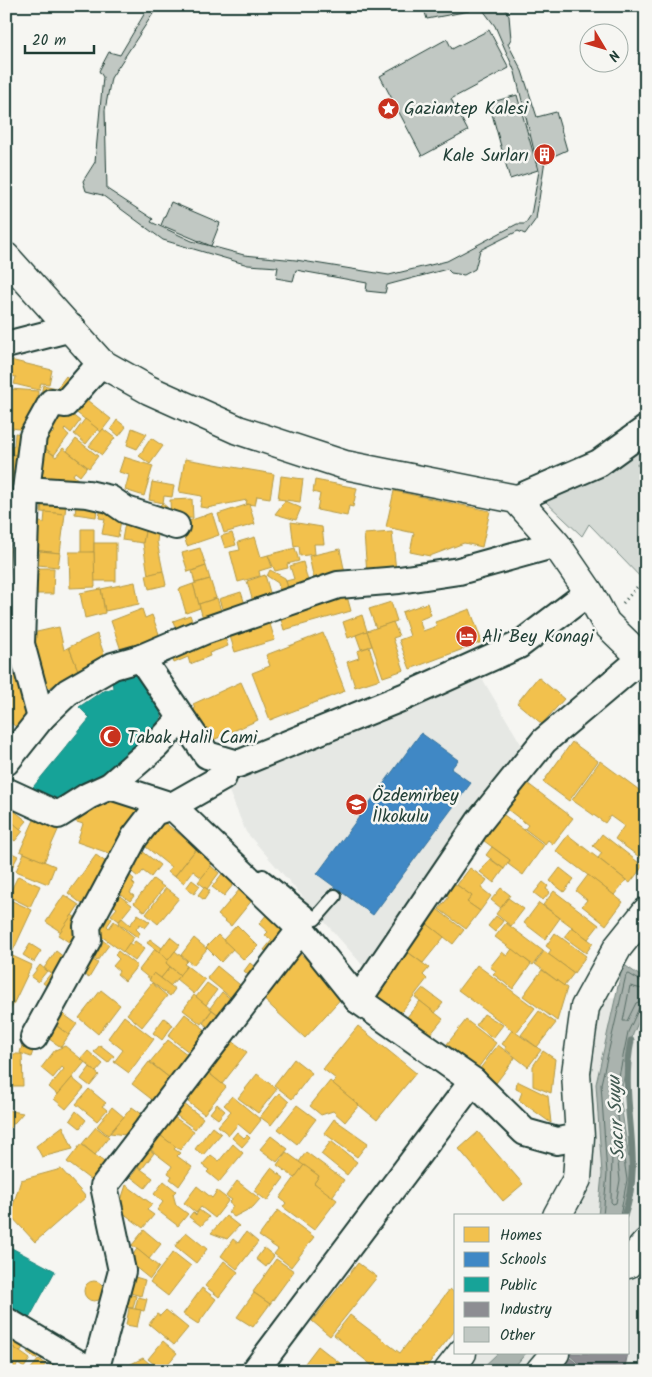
<svg xmlns="http://www.w3.org/2000/svg" width="652" height="1377" viewBox="0 0 652 1377" font-family="Kalam,sans-serif">
<rect width="100%" height="100%" fill="#f6f6f2"/>
<filter id="ink" filterUnits="userSpaceOnUse"><feTurbulence type="fractalNoise" baseFrequency=".02" numOctaves="2"/><feDisplacementMap in="SourceGraphic" scale="10" xChannelSelector="R" yChannelSelector="G"/><feConvolveMatrix kernelMatrix="1 2 1 2 8 2 1 2 1" color-interpolation-filters="sRGB"/></filter>
<g filter="url(#ink)">
<!-- built -->
<g fill="#e6e8e4">
<polygon points="480,675 521,744 365,968 246,832 223,777"/>
<polygon points="595,996 646,1000 646,1371 435,1371 456,1353 628,1353 628,1216 560,1216"/>
</g>
<!-- green -->
<polygon fill="#d6dbd6" stroke="#7a8c85" points="646,437 646,583 589,524 582,536 544,500"/>
<!-- water -->
<g fill="#aab3ae" stroke="#72847d">
<polygon points="623,964 646,980 646,1006 633,1034 620,1097 632,1180 625,1216 598,1216 602,1174 596,1084"/>
<polygon points="498,1353 526,1353 511,1371 479,1371"/>
</g>
<!-- homes -->
<g fill="#f2c14e" stroke="#b39946">
<polygon points="10,360 52,370 49,384 41,383 39,390 14,384 16,377 7,375"/>
<polygon points="66,376 76,385 40,399 43,385 57,388"/>
<polygon points="10,389 38,391 38,400 48,403 32,431 12,428 11,436 6,435 6,397 9,397"/>
<polygon points="78,393 111,419 101,432 68,406"/>
<polygon points="57,403 80,421 71,433 65,428 64,431 69,435 54,455 41,445 42,426 52,434 55,431 50,427"/>
<polygon points="85,419 98,429 86,444 74,434"/>
<polygon points="117,420 126,427 119,436 111,429"/>
<polygon points="132,428 147,434 137,449 127,445"/>
<polygon points="103,429 115,438 102,455 89,446"/>
<polygon points="15,433 23,434 21,455 6,454 7,445 14,446"/>
<polygon points="151,438 163,446 150,464 139,456"/>
<polygon points="76,439 98,456 89,468 67,451"/>
<polygon points="43,447 56,457 63,448 87,467 80,476 75,472 73,475 80,481 36,485"/>
<polygon points="6,454 23,456 19,492 6,490"/>
<polygon points="124,457 153,466 144,496 125,490 129,475 119,472"/>
<polygon points="185,459 274,474 270,498 257,496 255,505 246,504 247,500 207,508 200,507 202,496 179,492"/>
<polygon points="281,476 303,479 300,502 278,499"/>
<polygon points="315,480 357,488 353,507 349,506 347,516 317,510 320,494 313,492"/>
<polygon points="152,482 174,486 172,497 164,496 163,503 149,500"/>
<polygon points="394,491 490,511 482,547 464,543 430,556 410,552 414,533 386,527"/>
<polygon points="43,493 67,495 65,514 41,512"/>
<polygon points="77,498 98,501 96,517 75,514"/>
<polygon points="192,499 193,518 171,519 170,500"/>
<polygon points="285,501 301,508 296,520 275,514"/>
<polygon points="162,503 168,508 161,519 154,513"/>
<polygon points="249,504 255,524 224,533 218,514"/>
<polygon points="101,506 123,509 118,537 102,534 105,519 99,518"/>
<polygon points="45,512 65,514 60,553 33,550 36,521 44,523"/>
<polygon points="212,513 219,535 187,546 180,524"/>
<polygon points="126,517 147,521 143,543 122,540"/>
<polygon points="147,521 159,523 157,542 163,571 148,575 143,543"/>
<polygon points="291,522 322,527 324,544 314,544 315,554 300,556 299,546 294,547"/>
<polygon points="81,529 94,529 94,552 81,553"/>
<polygon points="6,532 16,532 15,548 6,547"/>
<polygon points="392,532 396,571 367,573 364,534"/>
<polygon points="232,533 236,545 225,548 221,536"/>
<polygon points="255,537 261,557 268,555 272,567 259,571 260,576 238,582 230,552 240,550 238,542"/>
<rect x="94" y="543" width="22" height="38"/>
<polygon points="6,547 22,548 13,572 6,571"/>
<polygon points="200,548 206,566 188,572 182,553"/>
<polygon points="295,548 299,561 287,564 288,568 275,571 268,555"/>
<polygon points="340,549 346,578 315,585 309,556"/>
<polygon points="40,551 60,553 58,567 38,565"/>
<polygon points="69,552 94,552 95,587 70,588"/>
<polygon points="303,562 310,589 290,595 286,581 294,579 290,566"/>
<polygon points="206,566 210,579 195,583 192,571"/>
<polygon points="34,568 54,568 53,594 33,594"/>
<polygon points="270,570 285,578 290,595 281,597 278,583 267,576"/>
<polygon points="163,571 166,585 149,589 146,575"/>
<polygon points="6,572 20,576 11,617 6,616"/>
<polygon points="265,575 273,603 255,609 247,581"/>
<polygon points="210,579 216,598 199,604 193,584"/>
<polygon points="135,582 139,604 105,611 101,589"/>
<polygon points="193,584 200,608 186,613 179,589"/>
<polygon points="101,589 105,613 85,618 80,593"/>
<polygon points="345,589 351,611 284,630 278,609"/>
<polygon points="241,592 248,613 226,621 219,599"/>
<polygon points="217,598 224,620 205,626 199,604"/>
<polygon points="391,602 397,621 376,628 369,609"/>
<polygon points="427,603 431,615 419,620 423,631 437,626 435,622 470,609 482,642 410,669 399,640 410,636 402,612"/>
<polygon points="142,609 145,618 152,615 162,642 123,656 111,621"/>
<polygon points="190,615 195,629 178,635 173,621"/>
<polygon points="362,615 367,631 348,638 343,622"/>
<polygon points="268,618 275,640 235,652 228,630"/>
<polygon points="393,622 399,636 393,638 404,670 383,677 367,631"/>
<polygon points="59,627 64,650 69,647 78,670 41,693 28,634"/>
<polygon points="221,627 228,646 209,653 210,656 190,664 188,657 174,663 168,647"/>
<polygon points="367,631 372,646 361,649 356,635"/>
<polygon points="323,633 345,691 270,720 252,673 270,666 266,655"/>
<polygon points="97,634 105,657 78,670 69,647"/>
<polygon points="369,647 380,679 355,687 347,662 359,658 357,651"/>
<polygon points="15,672 31,684 21,697 38,708 20,730 6,719 6,699 12,692 6,682"/>
<polygon points="538,677 564,699 542,724 517,703"/>
<polygon points="241,682 258,720 202,745 188,712 195,709 193,704"/>
<polygon points="572,742 598,761 569,801 543,782"/>
<polygon points="600,761 646,795 646,862 615,839 624,826 610,816 605,823 572,800"/>
<polygon points="523,780 573,818 553,844 548,840 545,844 525,829 528,825 503,806"/>
<polygon points="92,796 110,802 140,803 123,852 114,855 77,842 83,824 64,818"/>
<polygon points="8,806 27,821 20,829 9,819 11,816 6,812"/>
<polygon points="496,809 544,845 523,875 508,864 510,860 476,835"/>
<polygon points="38,811 62,821 44,862 20,851"/>
<polygon points="155,815 197,848 174,877 168,872 171,867 136,839"/>
<polygon points="13,823 23,831 15,841 6,835"/>
<polygon points="602,834 643,866 630,883 598,858 602,853 593,846"/>
<polygon points="568,835 626,880 614,895 556,851"/>
<polygon points="492,847 510,860 504,869 486,855"/>
<polygon points="197,848 214,861 202,878 193,871 184,883 175,876"/>
<polygon points="6,850 18,856 6,879"/>
<polygon points="142,851 160,865 151,877 143,871 138,877 132,872 137,866 132,863"/>
<polygon points="24,853 55,866 48,884 16,871"/>
<polygon points="96,855 110,865 82,904 68,893"/>
<polygon points="490,859 504,869 494,883 480,872"/>
<polygon points="211,866 219,873 207,889 198,882"/>
<polygon points="470,868 487,880 481,888 491,896 480,911 467,902 472,896 457,885"/>
<polygon points="560,868 574,879 564,892 550,881"/>
<polygon points="225,870 237,880 224,896 212,887"/>
<polygon points="127,873 134,879 132,882 135,885 130,893 134,896 130,901 116,891"/>
<polygon points="588,875 623,902 606,925 582,906 587,900 576,891"/>
<polygon points="18,876 40,886 30,907 8,896"/>
<polygon points="153,879 164,887 145,912 134,903"/>
<polygon points="192,880 200,886 194,894 186,888"/>
<polygon points="543,882 548,886 546,889 550,892 543,900 534,893"/>
<polygon points="454,883 472,896 467,902 480,911 466,929 439,909 449,897 445,894"/>
<polygon points="204,887 210,891 204,900 198,895"/>
<polygon points="166,888 179,898 158,924 146,914"/>
<polygon points="501,888 510,895 501,908 491,900"/>
<polygon points="240,889 253,899 231,926 218,915"/>
<polygon points="113,891 132,905 119,921 111,915 117,908 106,900"/>
<polygon points="554,891 599,925 588,939 543,905"/>
<polygon points="64,895 79,905 61,932 46,922"/>
<polygon points="508,898 524,909 511,926 496,914"/>
<polygon points="8,899 32,910 11,955 6,953"/>
<polygon points="104,900 113,908 107,915 112,919 107,926 109,928 114,921 134,937 123,952 97,933 101,928 92,921"/>
<polygon points="539,903 560,918 545,939 524,923"/>
<polygon points="437,909 464,930 453,944 426,923"/>
<polygon points="138,914 150,922 145,928 140,924 136,929 140,933 137,937 118,923 122,918 130,925"/>
<polygon points="267,914 279,924 288,937 272,956 264,950 272,940 265,935 268,932 259,924"/>
<polygon points="72,915 85,925 72,944 58,935"/>
<polygon points="496,916 503,921 495,932 488,926"/>
<polygon points="426,923 444,937 423,963 405,950"/>
<polygon points="506,923 543,951 533,965 495,937"/>
<polygon points="237,925 258,946 244,960 223,940"/>
<polygon points="572,927 593,943 586,953 564,937"/>
<polygon points="555,933 586,956 574,973 548,954 551,950 546,946"/>
<polygon points="94,934 109,945 97,961 83,951"/>
<polygon points="218,935 233,949 221,962 206,947"/>
<polygon points="170,937 180,945 168,960 159,952"/>
<polygon points="194,938 207,949 193,965 181,955"/>
<polygon points="150,939 162,948 159,952 147,943"/>
<polygon points="135,941 145,948 135,961 123,952 129,943 132,945"/>
<polygon points="30,944 41,951 34,962 23,955"/>
<polygon points="155,949 168,960 166,963 170,967 161,978 154,973 150,979 139,970"/>
<polygon points="512,949 531,964 513,989 493,974 496,971 490,967 502,952 507,956"/>
<polygon points="405,950 429,968 423,975 427,979 399,1015 371,993"/>
<polygon points="56,951 73,964 55,992 43,983 51,973 44,968"/>
<polygon points="118,951 137,966 125,981 117,974 119,971 113,966 119,959 115,955"/>
<polygon points="175,951 187,961 184,964 187,966 180,975 166,963"/>
<polygon points="544,951 574,973 564,986 535,964"/>
<polygon points="298,952 345,994 305,1038 259,995"/>
<polygon points="6,953 32,965 10,1011 6,1009"/>
<polygon points="88,957 98,963 89,978 78,971"/>
<polygon points="250,963 262,973 255,981 244,971"/>
<polygon points="40,965 47,971 38,982 31,977"/>
<polygon points="477,965 535,1008 516,1033 458,990"/>
<polygon points="187,966 205,980 194,994 176,979"/>
<polygon points="217,966 245,989 235,1001 207,978"/>
<polygon points="170,967 180,975 170,986 161,978"/>
<polygon points="542,970 567,988 557,1021 523,996"/>
<polygon points="154,973 175,989 170,996 149,980"/>
<polygon points="152,983 167,996 142,1027 127,1014"/>
<polygon points="207,983 217,990 206,1005 196,997"/>
<polygon points="423,988 443,1003 435,1013 415,997"/>
<polygon points="101,990 120,1005 98,1034 79,1018"/>
<polygon points="222,992 236,1003 224,1019 210,1008"/>
<polygon points="194,995 212,1010 201,1024 183,1010"/>
<polygon points="420,1001 443,1019 430,1035 407,1017"/>
<polygon points="55,1008 77,1024 69,1035 47,1018"/>
<polygon points="212,1010 224,1019 215,1032 203,1023"/>
<polygon points="539,1011 556,1023 537,1047 521,1035"/>
<polygon points="185,1014 211,1034 194,1056 168,1036"/>
<polygon points="484,1014 503,1025 493,1038 476,1025"/>
<polygon points="124,1016 154,1039 129,1073 114,1062 123,1050 108,1038"/>
<polygon points="164,1018 173,1025 162,1040 153,1033"/>
<polygon points="466,1020 496,1043 478,1068 447,1044"/>
<polygon points="51,1022 69,1035 61,1047 49,1039 45,1045 38,1039"/>
<polygon points="358,1026 416,1073 377,1120 332,1083 336,1079 323,1069"/>
<polygon points="512,1030 541,1050 528,1067 505,1049 506,1047 502,1044"/>
<polygon points="224,1035 247,1052 222,1084 203,1068"/>
<polygon points="168,1040 195,1060 176,1083 150,1062"/>
<polygon points="23,1042 35,1045 31,1057 20,1053"/>
<polygon points="100,1045 114,1056 108,1063 94,1052"/>
<polygon points="498,1045 515,1058 496,1083 479,1070"/>
<polygon points="65,1046 85,1062 58,1095 49,1087 64,1069 62,1067 53,1078 41,1068 55,1050"/>
<polygon points="88,1051 103,1064 96,1072 81,1059"/>
<polygon points="543,1051 555,1059 551,1093 533,1086 533,1066"/>
<polygon points="6,1054 22,1054 23,1086 6,1086"/>
<polygon points="294,1059 312,1073 292,1099 274,1085"/>
<polygon points="149,1062 176,1083 159,1105 132,1084"/>
<polygon points="90,1067 99,1075 90,1086 81,1079"/>
<polygon points="206,1071 226,1087 204,1114 188,1102 191,1099 186,1096"/>
<polygon points="257,1074 277,1089 258,1113 238,1098"/>
<polygon points="72,1078 84,1088 66,1109 54,1099"/>
<polygon points="330,1081 359,1105 345,1122 333,1111 321,1115 310,1106"/>
<polygon points="517,1081 548,1096 551,1123 519,1100 522,1092 516,1089"/>
<polygon points="89,1089 106,1103 102,1106 107,1110 97,1121 76,1104"/>
<polygon points="279,1093 289,1102 271,1125 260,1117"/>
<polygon points="232,1096 261,1120 250,1134 238,1124 229,1135 218,1126 231,1111 224,1105"/>
<polygon points="177,1099 203,1118 195,1129 169,1110"/>
<polygon points="217,1104 225,1111 218,1119 210,1113"/>
<polygon points="297,1105 316,1119 297,1144 278,1129"/>
<polygon points="112,1107 124,1117 108,1135 97,1126"/>
<polygon points="132,1107 146,1117 133,1136 110,1133"/>
<polygon points="6,1110 23,1113 8,1130 6,1119"/>
<polygon points="76,1111 86,1120 80,1128 70,1120"/>
<polygon points="167,1112 194,1131 180,1150 153,1130"/>
<polygon points="334,1119 368,1143 357,1157 324,1133"/>
<polygon points="63,1126 73,1149 42,1157 36,1146"/>
<polygon points="96,1127 109,1137 95,1155 82,1144"/>
<polygon points="212,1127 221,1134 203,1155 195,1149"/>
<polygon points="153,1130 176,1147 174,1149 180,1153 177,1156 192,1167 179,1186 170,1179 172,1176 168,1173 172,1166 151,1150 153,1147 145,1141"/>
<polygon points="237,1132 244,1138 247,1135 250,1138 242,1147 232,1138"/>
<polygon points="478,1132 523,1184 503,1201 459,1149"/>
<polygon points="271,1136 288,1149 277,1162 260,1149"/>
<polygon points="331,1141 357,1162 347,1175 321,1154"/>
<polygon points="139,1142 154,1153 142,1169 127,1158"/>
<polygon points="81,1144 113,1169 100,1187 67,1162"/>
<polygon points="233,1144 243,1153 219,1182 207,1172 209,1170 202,1165 211,1155 219,1161"/>
<polygon points="6,1150 9,1151 6,1167"/>
<polygon points="286,1152 304,1165 295,1178 277,1165"/>
<polygon points="306,1152 344,1180 332,1197 314,1183 319,1176 299,1162"/>
<polygon points="304,1165 319,1176 314,1183 337,1200 314,1230 283,1207 286,1203 280,1198"/>
<polygon points="138,1167 153,1178 145,1188 131,1177"/>
<polygon points="271,1168 284,1178 267,1201 254,1191"/>
<polygon points="61,1169 86,1197 35,1242 10,1215 21,1180"/>
<polygon points="164,1181 176,1191 173,1194 176,1205 188,1214 178,1226 157,1210 163,1202 154,1194"/>
<polygon points="237,1181 260,1199 253,1207 234,1217 228,1212 233,1206 229,1203 232,1200 226,1196"/>
<polygon points="126,1185 152,1204 147,1210 154,1215 143,1228 118,1209"/>
<polygon points="197,1186 212,1198 217,1191 229,1200 215,1218 201,1207 196,1213 184,1203"/>
<polygon points="199,1210 209,1217 201,1226 189,1217 193,1212 196,1215"/>
<polygon points="278,1210 314,1237 291,1267 274,1254 278,1249 259,1236"/>
<polygon points="226,1216 239,1226 227,1239 211,1233"/>
<polygon points="144,1230 161,1244 149,1259 132,1245"/>
<polygon points="186,1232 207,1249 196,1263 175,1246"/>
<polygon points="246,1232 258,1242 237,1269 221,1256 233,1239 238,1243"/>
<polygon points="264,1248 274,1256 266,1267 256,1259"/>
<polygon points="137,1249 159,1267 150,1279 134,1266 134,1253"/>
<polygon points="173,1252 191,1266 168,1296 150,1282"/>
<polygon points="276,1259 294,1271 270,1304 253,1292"/>
<polygon points="224,1261 238,1272 219,1297 205,1286"/>
<polygon points="358,1263 377,1277 330,1336 312,1321"/>
<polygon points="132,1276 145,1280 141,1296 127,1292"/>
<circle cx="94" cy="1291" r="10"/>
<polygon points="202,1288 216,1299 198,1324 183,1314"/>
<polygon points="450,1289 456,1294 456,1329 423,1371 379,1371 334,1335 350,1315 400,1353"/>
<polygon points="254,1293 270,1304 253,1327 237,1317"/>
<polygon points="128,1294 136,1296 133,1308 125,1307"/>
<polygon points="138,1297 147,1299 144,1311 135,1309"/>
<polygon points="129,1308 141,1310 137,1327 126,1325"/>
<polygon points="166,1310 188,1328 174,1345 149,1324 157,1314 160,1316"/>
<polygon points="6,1326 27,1341 20,1352 6,1343"/>
<polygon points="35,1341 49,1352 42,1360 38,1356 36,1359 27,1352"/>
<polygon points="163,1341 177,1353 162,1371 148,1359"/>
<polygon points="318,1346 350,1371 299,1371"/>
<polygon points="13,1347 30,1359 24,1368 18,1364 13,1371 6,1371 6,1358"/>
<polygon points="143,1358 158,1371 135,1371 129,1365"/>
<polygon points="39,1359 46,1364 41,1371 29,1371"/>
<polygon points="52,1363 62,1371 46,1371"/>
</g>
<!-- schools -->
<polygon fill="#3f88c5" stroke="#35729a" points="421,733 458,760 451,769 471,783 373,915 317,874"/>
<!-- public -->
<g fill="#17a398" stroke="#19847a">
<polygon points="133,670 147,681 162,716 134,757 56,814 29,792 90,718 79,707 101,692 113,688 112,680"/>
<polygon points="6,1245 55,1271 26,1324 6,1314"/>
</g>
<!-- industry -->
<g fill="#8d8d92" stroke="#6c7576">
<polygon points="564,1353 586,1371 542,1371"/>
<polygon points="567,1353 628,1353 624,1371 587,1371"/>
</g>
<g fill="none" stroke-linecap="round" stroke-linejoin="round">
<!-- shore -->
<g stroke="#576c65" stroke-width="1">
<polyline points="646,990 630,986 623,1021 627,1021 636,1003 646,999"/>
<polygon points="614,1152 617,1154 620,1180 616,1203 613,1204 611,1202 612,1154"/>
<polyline points="603,1216 607,1174 601,1084 626,975 629,974 646,984"/>
<polyline points="620,1216 627,1180 615,1096 628,1032 639,1008 646,1006"/>
</g>
<!-- stream -->
<path stroke="#72847d" stroke-width="7" d="M624,1216C645,1157 618,1103 631,1041"/>
</g>
<!-- building -->
<g fill="#c1c8c3" stroke="#1f3d34">
<polygon points="149,6 158,6 111,78 105,110 107,189 153,219 151,222 192,241 244,255 296,260 389,275 447,261 517,224 525,224 531,215 539,171 515,72 495,26 480,6 504,6 509,16 511,39 508,44 522,71 537,117 556,112 567,150 545,160 536,219 525,234 518,231 480,250 475,269 464,275 451,273 447,269 387,285 385,293 366,291 367,283 296,270 293,281 276,278 278,267 248,265 163,240 102,195 86,191 83,181 95,162 103,77 99,71 109,52 120,55"/>
<polygon points="423,6 467,6 469,11 427,19"/>
<polygon points="489,30 509,68 451,99 468,131 422,156 380,76 447,39 452,49"/>
<polygon points="517,95 538,170 510,179 489,103"/>
<polygon points="171,202 220,223 211,246 161,225"/>
<polygon points="646,454 646,473 637,465"/>
</g>
<g fill="none" stroke-linecap="round" stroke-linejoin="round">
<defs>
<polyline id="lane" points="263,876 315,919 335,896"/>
<g id="street">
<polyline points="6,345 72,328"/>
<polyline points="26,490 88,494 110,499 126,510 176,526"/>
<polyline points="516,499 599,463 646,429"/>
<polyline points="141,658 207,755 238,764 406,696 519,645 589,592"/>
<polyline points="41,718 21,644 26,490 33,436 52,402 65,404 101,363"/>
<polyline points="6,762 41,718 68,692 113,666 141,658 204,631 338,585 399,580 459,571 556,544"/>
<polyline points="110,786 172,806 301,929 358,1000 473,1081 525,1132 557,1141 580,1137"/>
<polyline points="6,791 58,815 88,796 110,786 156,746 181,719"/>
<polyline points="358,1000 479,822 544,741 641,659"/>
<polyline points="34,1037 88,939 87,926 134,838 154,812 172,806 223,777"/>
<polyline points="6,1321 91,1371"/>
<polyline points="95,1371 122,1271 104,1186 301,929"/>
<polyline points="255,1371 473,1081"/>
</g>
<g id="secondary">
<polyline points="6,257 101,363 149,390 238,430 345,465 516,499 556,544 589,592 606,623 646,662"/>
<polyline points="557,1216 577,1179 580,1137 576,1073 585,1007 618,947 646,912"/>
<polyline points="628,1264 646,1243"/>
<polyline points="448,1371 462,1353"/>
<polyline points="540,1371 555,1353"/>
</g>
</defs>
<!-- lane casing -->
<use href="#lane" stroke="#1f3d34" stroke-width="16"/>
<!-- street casing -->
<use href="#street" stroke="#1f3d34" stroke-width="30"/>
<!-- secondary casing -->
<use href="#secondary" stroke="#1f3d34" stroke-width="31"/>
<!-- path -->
<polyline stroke="#1f3d34" stroke-width="3" stroke-dasharray="1 4" stroke-linecap="butt" points="623,603 646,577"/>
<!-- lane -->
<use href="#lane" stroke="#f6f6f2" stroke-width="12"/>
<!-- street -->
<use href="#street" stroke="#f6f6f2" stroke-width="26"/>
<!-- secondary -->
<use href="#secondary" stroke="#f6f6f2" stroke-width="28"/>
</g>
</g>
<!-- icons -->
<defs>
<symbol id="sight-disc" viewBox="-11 -11 22 22"><circle r="9.5" fill="#c8321e" stroke="#f6f6f2"/><path d="M0-6L1.8-2.2L6-1.7L2.9 1.2L3.7 5.4L0 3.3L-3.7 5.4L-2.9 1.2L-6-1.7L-1.8-2.2Z" fill="#fff"/></symbol>
<symbol id="building-disc" viewBox="-11 -11 22 22"><circle r="9.5" fill="#c8321e" stroke="#f6f6f2"/><path d="M-4-6H4V6H1V3H-1V6H-4ZM-2.5-4.3h1.7v1.8h-1.7ZM.8-4.3h1.7v1.8H.8ZM-2.5-1h1.7V.8h-1.7ZM.8-1h1.7V.8H.8Z" fill="#fff"/></symbol>
<symbol id="hotel-disc" viewBox="-11 -11 22 22"><circle r="9.5" fill="#c8321e" stroke="#f6f6f2"/><path d="M-6-4.5h1.5V1H6V5H4.5V3h-9V5H-6ZM-4 0a1.8 1.8 0 1 1 3.6 0ZM.5 0V-2.5h3Q6-2.5 6 0Z" fill="#fff"/></symbol>
<symbol id="mosque-disc" viewBox="-11 -11 22 22"><circle r="9.5" fill="#c8321e" stroke="#f6f6f2"/><path d="M3.5-4.9A6 6 0 1 0 3.5 4.9A5 5 0 1 1 3.5-4.9Z" fill="#fff"/></symbol>
<symbol id="school-disc" viewBox="-11 -11 22 22"><circle r="9.5" fill="#c8321e" stroke="#f6f6f2"/><path d="M0-5L7-2L0 1L-7-2ZM-4 1L0 2.5L4 1V4Q0 6-4 4Z" fill="#fff"/></symbol>
</defs>
<g fill-rule="evenodd">
<use href="#sight-disc" x="376" y="96" width="25" height="25"/>
<use href="#building-disc" x="532" y="142" width="25" height="25"/>
<use href="#hotel-disc" x="454" y="624" width="25" height="25"/>
<use href="#mosque-disc" x="98" y="724" width="25" height="25"/>
<use href="#school-disc" x="344" y="792" width="25" height="25"/>
</g>
<g text-anchor="middle" stroke-width="5" stroke-linejoin="round" paint-order="stroke">
<!-- poi labels -->
<g font-size="18" fill="#1f3d34" stroke="#f6f6f2" text-anchor="start">
<text x="404" y="114">Gaziantep Kalesi</text>
<text x="529" y="161" text-anchor="end">Kale Surları</text>
<text x="482" y="642">Ali Bey Konagi</text>
<text x="127" y="743">Tabak Halil Cami</text>
<text x="372" y="801">Özdemirbey<tspan x="372" dy="21">İlkokulu</tspan></text>
</g>
<!-- water labels -->
<g font-size="19" font-style="italic" fill="#425a52" stroke="#f6f6f2">
<text transform="translate(615 1118) rotate(-93)" y="7">Sacır Suyu</text>
</g>
</g>
<!-- margin -->
<rect width="652" height="1377" fill="none" stroke="#f6f6f2" stroke-width="25"/>
<rect x="12" y="12" width="627" height="1352" fill="none" stroke="#1f3d34" stroke-width="2" filter="url(#ink)"/>
<!-- legend -->
<rect x="454" y="1214" width="175" height="140" fill="#f6f6f2" stroke="#a0aca6"/>
<rect x="464" y="1227" width="25" height="15" fill="#f2c14e" stroke="#a0aca6"/>
<text x="500" y="1240" font-size="15" fill="#1f3d34">Homes</text>
<rect x="464" y="1252" width="25" height="15" fill="#3f88c5" stroke="#a0aca6"/>
<text x="500" y="1264" font-size="15" fill="#1f3d34">Schools</text>
<rect x="464" y="1277" width="25" height="15" fill="#17a398" stroke="#a0aca6"/>
<text x="500" y="1290" font-size="15" fill="#1f3d34">Public</text>
<rect x="464" y="1302" width="25" height="15" fill="#8d8d92" stroke="#a0aca6"/>
<text x="500" y="1314" font-size="15" fill="#1f3d34">Industry</text>
<rect x="464" y="1327" width="25" height="15" fill="#c1c8c3" stroke="#a0aca6"/>
<text x="500" y="1340" font-size="15" fill="#1f3d34">Other</text>
<!-- north arrow -->
<g transform="translate(604 48) rotate(128)"><circle r="24" fill="#f6f6f2" stroke="#a0aca6"/>
<path d="M0-4L9 19L0 12L-9 19Z" fill="#c8321e"/>
<text y="-8" font-size="14" font-weight="bold" text-anchor="middle" fill="#1f3d34">N</text>
</g>
<!-- scale -->
<path d="M25 45v8h69v-8" fill="none" stroke="#1f3d34" stroke-width="2.5"/>
<text x="32" y="45" font-size="15" fill="#1f3d34" stroke="#f6f6f2" stroke-width="4" paint-order="stroke">20 m</text>
</svg>
